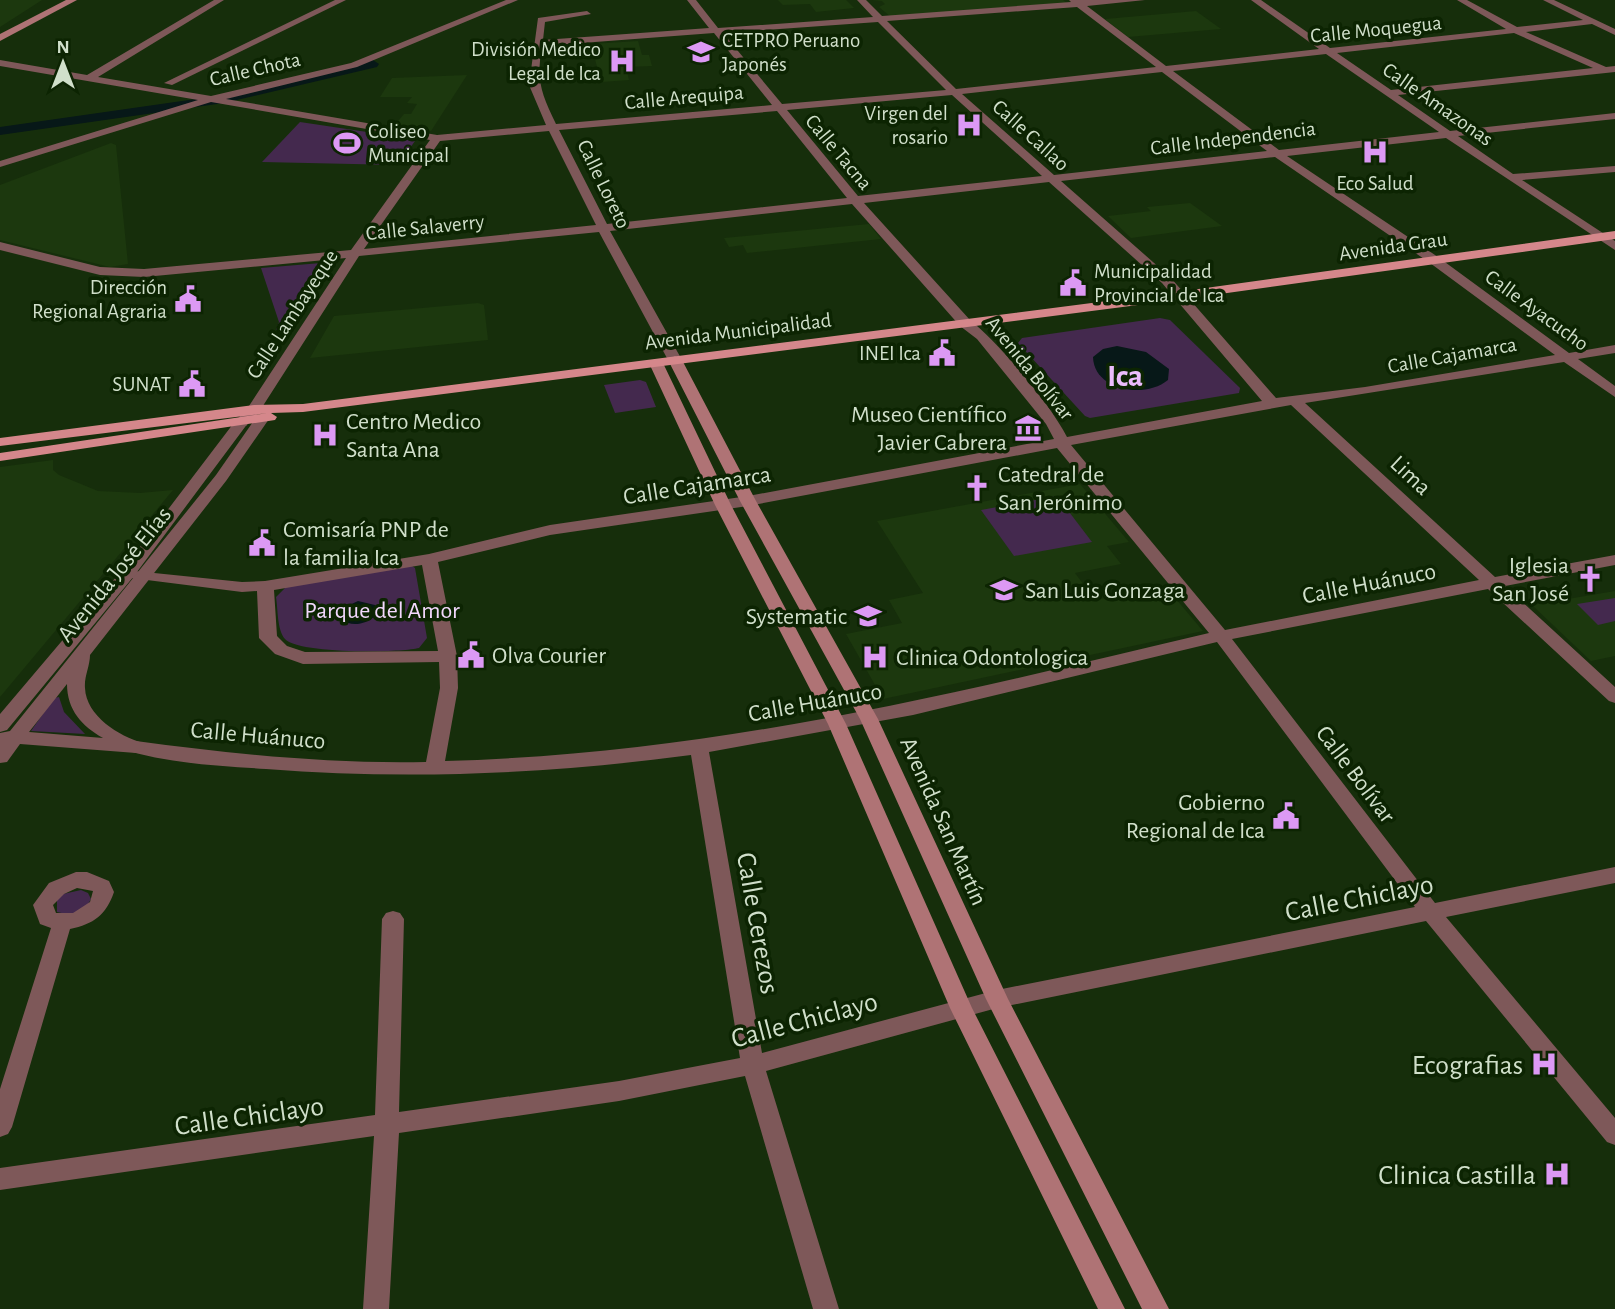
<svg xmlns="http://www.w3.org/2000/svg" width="1615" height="1309" viewBox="0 0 1615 1309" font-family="'Alegreya Sans',sans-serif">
<rect width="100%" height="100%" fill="#162e0b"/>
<!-- built -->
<g fill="#1c380e">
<polygon points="0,0 42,0 0,27"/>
<polygon points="778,0 846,0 854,8 816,12 810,4 783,5"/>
<polygon points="872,0 1063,0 1067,3 891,17 879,7 885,4 882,1"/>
<polygon points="1196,11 1221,29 1128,37 1105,19"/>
<polygon points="638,41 642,55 649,55 652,66 626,67 629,80 601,82 591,44"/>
<polygon points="467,75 431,131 395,125 404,114 411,114 417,104 407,103 412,97 380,97 392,78"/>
<polygon points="111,143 116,145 128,264 110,267 0,240 0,185"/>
<polygon points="1190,203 1222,226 1131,238 1108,216 1151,211 1147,207"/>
<polygon points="869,224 881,239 747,253 743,245 729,247 724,238"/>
<polygon points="478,303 484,305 488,340 310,358 334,316"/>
<polygon points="53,460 53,470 59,475 98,491 140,493 173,490 0,697 0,467"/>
<polygon points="1080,484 1129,542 1107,546 1121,564 1075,573 1095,600 1165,586 1203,631 883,699 846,634 902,623 889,600 923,593 877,521"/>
<polygon points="1615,591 1615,656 1591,661 1532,605"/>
</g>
<!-- green -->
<g fill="#44294e">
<polygon points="300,122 414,139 415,141 398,165 262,162"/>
<polygon points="321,263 330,265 287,330 276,330 279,322 261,268"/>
<polygon points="1160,318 1170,320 1240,388 1239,393 1090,418 1085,416 1018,343 1022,338"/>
<polygon points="640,380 646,382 656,407 615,413 604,385"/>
<polygon points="1057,496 1092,542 1014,556 981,510"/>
<path d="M412,566L415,568L427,638L419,648C399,653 299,654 285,639C277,630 278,609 276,597L286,587Z"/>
<polygon points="1615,598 1615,621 1598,625 1577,604"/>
<polygon points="59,697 64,712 85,734 31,731 54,698"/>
<polygon points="81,890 88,893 91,899 87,906 71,915 57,912 57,900 63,894"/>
</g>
<!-- water -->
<g fill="#071818">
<path d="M1117,346L1146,352L1169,369L1168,380C1145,399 1094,391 1093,357L1103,349Z"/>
<path d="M358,601L375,605V616C365,625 351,627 340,619L341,609Z"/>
</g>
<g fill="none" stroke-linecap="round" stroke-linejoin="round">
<!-- canal -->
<polygon fill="#071818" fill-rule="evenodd" points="373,60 379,64 377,67 224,103 0,135 0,127 224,95"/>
<!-- minor -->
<g fill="#7e5859" fill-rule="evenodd">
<path d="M214,0H224L98,77L211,96L351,63L506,0H518L357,67L226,99L437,135L546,125L529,85L538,18L587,11L591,14L545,22L543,40L709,28L687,0H696L718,28L873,17L857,0H866L882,16L1071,2L1069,0H1145L1087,6L1166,66L1319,49L1251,0H1261L1330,48L1506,29L1457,0H1467L1517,27L1583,20L1543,0H1554L1615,29V35L1592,24L1526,32L1606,67L1615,66V72L1398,95L1450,131L1615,113V119L1458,136L1513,174L1615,166V172L1522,180L1615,241V250L1446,138L1287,156L1438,257L1569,353L1615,345V353L1578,359L1615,386V397L1564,362L1305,403L1495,577L1615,555V565L1505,586L1615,687V703L1609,701L1488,589L1232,639L1435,903L1615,867V883L1446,917L1615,1118V1145L1607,1142L1426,921L997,1008L766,1071L839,1309H813L745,1076L619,1101L399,1133L389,1309H363L374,1136L0,1190V1168L375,1115L382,919L386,913L393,911L400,913L404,919L399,1112L619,1081L740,1058L691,755C550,774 408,780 266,769C222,766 173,764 129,751L127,747L136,741C232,754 329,764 426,762L440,688L439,662L303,664L275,654L259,638L257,591L242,592L131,578L123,573L125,570L242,582L265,581L429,554L550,525L748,496L1054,439L1046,424L977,339L960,326L852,204L610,231L682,360L675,364L668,360L599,232L359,256L259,412L246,426H236L234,423L249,406L346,258L144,277L100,275L0,250V242L100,267L144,269L351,250L430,140L211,102L0,167V161L198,100L0,66V60L87,75ZM1077,7L1156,67L956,89L887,21ZM878,22L946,90L782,104L723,33ZM714,33L772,105L556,124C541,93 536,81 542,46ZM1514,33L1593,68L1391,90L1337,53ZM1326,54L1439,132L1279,150L1173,71ZM1162,72L1267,151L1054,175L962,94ZM952,95L1042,176L858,196L787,110ZM777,111L847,198L607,224L559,130ZM549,131L596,225L364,249L440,141ZM1275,157L1430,263L1555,355L1365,387L1276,398L1170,277L1061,181ZM1049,182L1162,283L1262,401L1067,437C1051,405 998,342 970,320L864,203ZM1291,405L1479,580L1225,630L1071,445ZM1057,448L1209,633C952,694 712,754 445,761L458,688L457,656L438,562L550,535L748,506ZM422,565L438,651L305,652L287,646L277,636L274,590ZM1217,642L1415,907L997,990L762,1053L709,752L913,715Z"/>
<polygon points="335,0 346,0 172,85 164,83"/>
<path d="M76,872H87L109,881L114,892C106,915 94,924 70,929L12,1127L8,1134L0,1137V1089L51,928L40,924L33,905L49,883ZM77,888L93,891L90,902L73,913H56L53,905L64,894Z"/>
</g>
<!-- tertiary -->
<g fill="#7e5859" fill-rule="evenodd">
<path d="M262,415L269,419L226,481L90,655C90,666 84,677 85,688C86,716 119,736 143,743L145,747L143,751L136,753L20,744L7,762L0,763V733L10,731L216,475L257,416ZM67,684C67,710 82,726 103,738L29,732Z"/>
<polygon points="241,419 248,423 134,576 7,730 0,732 0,714 122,570 236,420"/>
</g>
<!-- secondary -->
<g fill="#af7375" fill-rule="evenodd">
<polygon points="66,0 77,0 0,41 0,34"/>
<polygon points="675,356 682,360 756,501 878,719 1008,999 1169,1309 1142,1309 986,999 860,719 740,501 668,360"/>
<polygon points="656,359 663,363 731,505 846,724 972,1008 1125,1309 1098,1309 950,1008 828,724 715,505 649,363"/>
</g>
<!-- primary -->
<polygon fill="#d5878b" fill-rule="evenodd" points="1615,231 1615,239 1177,300 303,412 271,413 277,417 275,420 0,461 0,453 268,413 0,446 0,438 254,405 303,404 1177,292"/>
</g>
<!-- icons -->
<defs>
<symbol id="university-bare" viewBox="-9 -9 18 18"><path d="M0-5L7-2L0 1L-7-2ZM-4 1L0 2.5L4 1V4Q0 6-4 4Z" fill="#dc99f4" stroke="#0c2402" stroke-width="2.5" paint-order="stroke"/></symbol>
<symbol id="hospital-bare" viewBox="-9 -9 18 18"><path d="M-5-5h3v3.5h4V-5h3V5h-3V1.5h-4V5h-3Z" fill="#dc99f4" stroke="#0c2402" stroke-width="2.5" paint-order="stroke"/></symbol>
<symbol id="stadium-bare" viewBox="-9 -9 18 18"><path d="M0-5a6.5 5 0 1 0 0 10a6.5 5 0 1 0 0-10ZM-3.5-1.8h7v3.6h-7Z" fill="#dc99f4" stroke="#0c2402" stroke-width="2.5" paint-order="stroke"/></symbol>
<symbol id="civic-bare" viewBox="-9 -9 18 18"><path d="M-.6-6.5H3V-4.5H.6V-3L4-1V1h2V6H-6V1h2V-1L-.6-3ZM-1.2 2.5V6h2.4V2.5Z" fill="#dc99f4" stroke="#0c2402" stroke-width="2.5" paint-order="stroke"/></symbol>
<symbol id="museum-bare" viewBox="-9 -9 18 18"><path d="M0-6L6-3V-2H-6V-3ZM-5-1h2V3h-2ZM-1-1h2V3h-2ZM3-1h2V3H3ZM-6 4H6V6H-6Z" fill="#dc99f4" stroke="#0c2402" stroke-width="2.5" paint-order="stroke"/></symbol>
<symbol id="church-bare" viewBox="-9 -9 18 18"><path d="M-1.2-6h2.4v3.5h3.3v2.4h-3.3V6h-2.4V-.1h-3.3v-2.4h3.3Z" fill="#dc99f4" stroke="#0c2402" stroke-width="2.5" paint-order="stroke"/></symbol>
</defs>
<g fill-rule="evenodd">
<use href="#university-bare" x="682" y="33" width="38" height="38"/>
<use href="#hospital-bare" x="603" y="42" width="38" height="38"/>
<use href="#hospital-bare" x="950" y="106" width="38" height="38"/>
<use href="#stadium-bare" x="328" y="124" width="38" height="38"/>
<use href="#hospital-bare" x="1356" y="133" width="38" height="38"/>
<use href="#civic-bare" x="1054" y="264" width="38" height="38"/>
<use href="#civic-bare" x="169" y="280" width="38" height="38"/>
<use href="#civic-bare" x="923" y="334" width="38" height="38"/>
<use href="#civic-bare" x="173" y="365" width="38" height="38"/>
<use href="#museum-bare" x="1009" y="409" width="38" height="38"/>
<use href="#hospital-bare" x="306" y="416" width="38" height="38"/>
<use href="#church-bare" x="958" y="469" width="38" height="38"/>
<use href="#civic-bare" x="243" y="524" width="38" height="38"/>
<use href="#church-bare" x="1571" y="560" width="38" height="38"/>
<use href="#university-bare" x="985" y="571" width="38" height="38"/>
<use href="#university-bare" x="849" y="597" width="38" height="38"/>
<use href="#civic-bare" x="452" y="636" width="38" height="38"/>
<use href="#hospital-bare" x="856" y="638" width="38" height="38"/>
<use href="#civic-bare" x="1267" y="797" width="38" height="38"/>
<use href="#hospital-bare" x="1525" y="1045" width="38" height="38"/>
<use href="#hospital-bare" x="1538" y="1155" width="38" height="38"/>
</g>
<g text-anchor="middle" stroke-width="7" stroke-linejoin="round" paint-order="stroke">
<!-- far-street labels -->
<g font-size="21" fill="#d0dfca" stroke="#0c2402">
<text transform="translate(1376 29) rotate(-6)" y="7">Calle Moquegua</text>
<text transform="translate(255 69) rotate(-13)" y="7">Calle Chota</text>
<text transform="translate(684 97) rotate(-5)" y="7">Calle Arequipa</text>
<text transform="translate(1438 104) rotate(35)" y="7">Calle Amazonas</text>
<text transform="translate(1031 135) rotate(42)" y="7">Calle Callao</text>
<text transform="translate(1233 138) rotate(-7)" y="7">Calle Independencia</text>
<text transform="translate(839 152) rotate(50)" y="7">Calle Tacna</text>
<text transform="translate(604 184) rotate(64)" y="7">Calle Loreto</text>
<text transform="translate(425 227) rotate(-6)" y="7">Calle Salaverry</text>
<text transform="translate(1393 246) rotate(-8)" y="7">Avenida Grau</text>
<text transform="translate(1537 310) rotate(36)" y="7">Calle Ayacucho</text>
<text transform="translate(292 314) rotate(-57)" y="7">Calle Lambayeque</text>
<text transform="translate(738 331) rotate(-7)" y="7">Avenida Municipalidad</text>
<text transform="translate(1452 355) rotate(-10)" y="7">Calle Cajamarca</text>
<text transform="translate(1030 368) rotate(51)" y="7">Avenida Bolívar</text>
</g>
<!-- far-poi labels -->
<g font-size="21" fill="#d0dfca" stroke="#0c2402" text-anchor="end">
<text x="722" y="47" text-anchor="start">CETPRO Peruano<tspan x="722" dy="24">Japonés</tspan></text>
<text x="601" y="56">División Medico<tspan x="601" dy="24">Legal de Ica</tspan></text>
<text x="948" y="120">Virgen del<tspan x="948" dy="24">rosario</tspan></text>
<text x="368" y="138" text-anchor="start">Coliseo<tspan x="368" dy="24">Municipal</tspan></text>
<text x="1375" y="190" text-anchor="middle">Eco Salud</text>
<text x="1094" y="278" text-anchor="start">Municipalidad<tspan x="1094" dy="24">Provincial de Ica</tspan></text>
<text x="167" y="294">Dirección<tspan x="167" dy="24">Regional Agraria</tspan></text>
<text x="921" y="360">INEI Ica</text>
<text x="171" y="391">SUNAT</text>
</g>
<!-- poi labels -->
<g font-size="24" fill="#d0dfca" stroke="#0c2402" text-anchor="start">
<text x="1007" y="422" text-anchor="end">Museo Científico<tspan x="1007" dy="28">Javier Cabrera</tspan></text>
<text x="346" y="429">Centro Medico<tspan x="346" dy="28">Santa Ana</tspan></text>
<text x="998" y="482">Catedral de<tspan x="998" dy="28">San Jerónimo</tspan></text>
<text x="283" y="537">Comisaría PNP de<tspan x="283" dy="28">la familia Ica</tspan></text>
<text x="1569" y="573" text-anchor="end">Iglesia<tspan x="1569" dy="28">San José</tspan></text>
<text x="1025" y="598">San Luis Gonzaga</text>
<text x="847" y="624" text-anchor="end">Systematic</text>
<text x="492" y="663">Olva Courier</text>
<text x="896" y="665">Clinica Odontologica</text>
<text x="1265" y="810" text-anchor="end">Gobierno<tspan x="1265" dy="28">Regional de Ica</tspan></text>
</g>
<!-- street labels -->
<g font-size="24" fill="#d0dfca" stroke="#0c2402">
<text transform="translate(1411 475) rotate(43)" y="8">Lima</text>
<text transform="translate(697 485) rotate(-9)" y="8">Calle Cajamarca</text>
<text transform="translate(114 574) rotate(-51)" y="8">Avenida José Elías</text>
<text transform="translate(1369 583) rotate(-11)" y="8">Calle Huánuco</text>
<text transform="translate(815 702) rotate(-10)" y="8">Calle Huánuco</text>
<text transform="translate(258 735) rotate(5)" y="8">Calle Huánuco</text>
<text transform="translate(1356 774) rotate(53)" y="8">Calle Bolívar</text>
<text transform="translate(944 821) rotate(66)" y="8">Avenida San Martín</text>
</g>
<!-- park labels -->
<g font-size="24" fill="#f3d8fd" stroke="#0c2402">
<text x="382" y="618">Parque del Amor</text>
</g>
<!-- near-street labels -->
<g font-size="28" fill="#d0dfca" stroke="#0c2402">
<text transform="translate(1359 897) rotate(-11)" y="10">Calle Chiclayo</text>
<text transform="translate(759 923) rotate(80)" y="10">Calle Cerezos</text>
<text transform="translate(804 1019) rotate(-15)" y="10">Calle Chiclayo</text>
<text transform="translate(249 1115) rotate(-8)" y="10">Calle Chiclayo</text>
</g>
<!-- near-poi labels -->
<g font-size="28" fill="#d0dfca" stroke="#0c2402" text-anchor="end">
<text x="1523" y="1074">Ecografias</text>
<text x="1536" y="1184">Clinica Castilla</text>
</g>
<!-- far-town labels -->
<g font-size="32" font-weight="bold" fill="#ebbcfc" stroke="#0c2402">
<text x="1125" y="386">Ica</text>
</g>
</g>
<!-- north arrow -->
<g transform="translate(63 63)" stroke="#0c2402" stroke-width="5" paint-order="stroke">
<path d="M0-5L12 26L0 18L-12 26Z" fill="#d0dfca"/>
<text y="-10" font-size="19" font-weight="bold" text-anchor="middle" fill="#d0dfca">N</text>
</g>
</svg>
